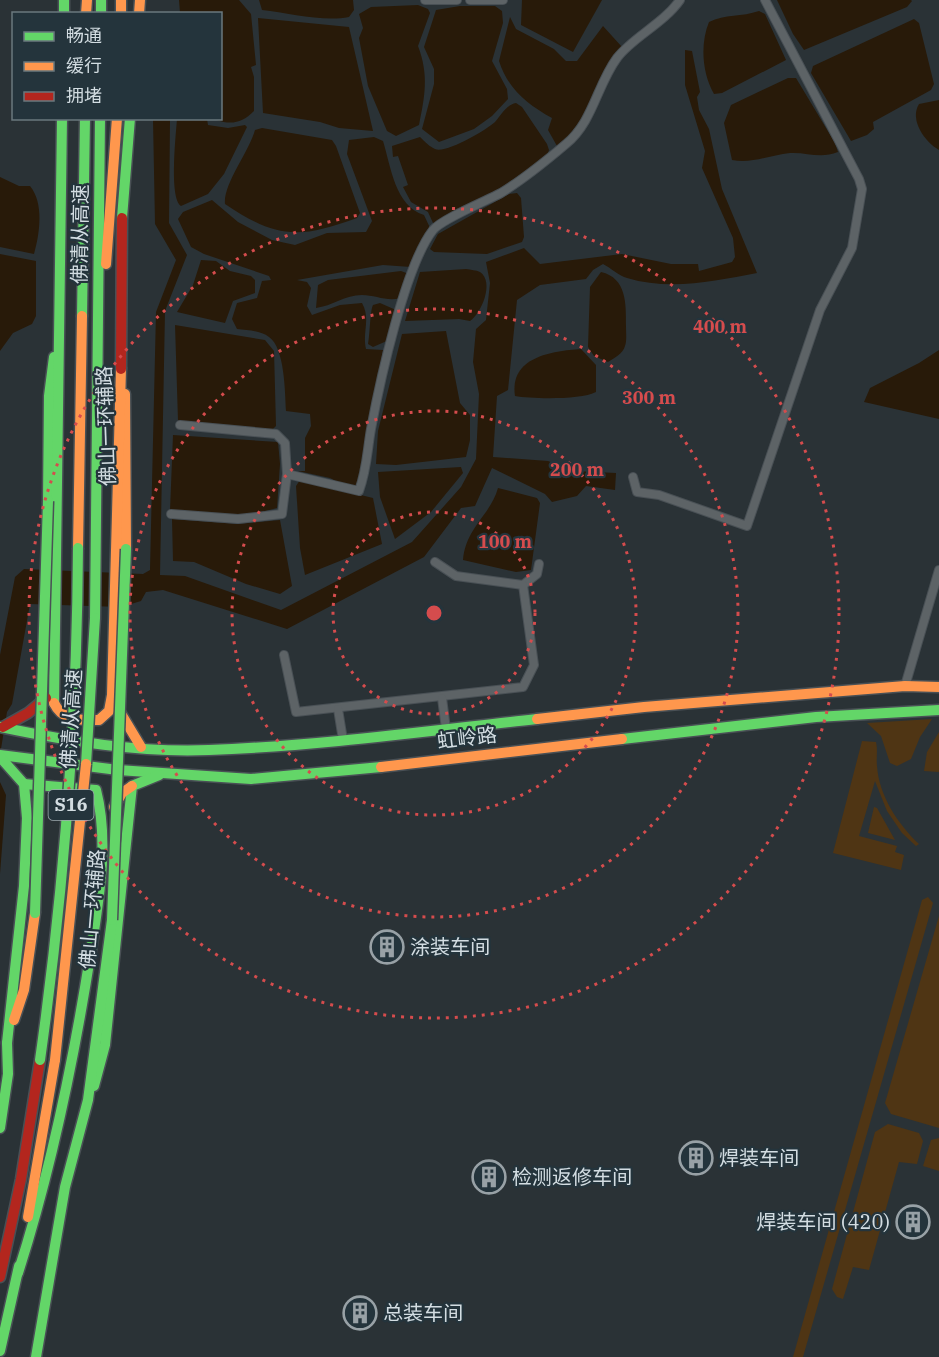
<svg xmlns="http://www.w3.org/2000/svg" width="939" height="1357" viewBox="0 0 939 1357" font-family="'IBM Plex Serif','Noto Sans SC',serif">
<rect width="100%" height="100%" fill="#2a3236"/>
<!-- green -->
<g fill="#4f3514">
<polygon points="932,719 920,737 911,759 897,766 890,763 881,736 867,723"/>
<polygon points="939,732 939,772 924,771 927,752"/>
<path d="M862,741L876,742C878,751 876,757 877,766C879,796 898,824 919,844L916,846L902,833L887,811L875,781L859,836L897,846L895,852L904,855L901,870L833,853Z"/>
<polygon points="874,807 877,808 895,840 868,833"/>
<polygon points="928,897 933,903 803,1357 793,1357 922,900"/>
<polygon points="939,916 939,1128 891,1114 885,1103"/>
<polygon points="888,1124 919,1133 923,1141 917,1164 899,1162 869,1270 853,1267 843,1299 837,1297 832,1289 875,1132"/>
<polygon points="939,1138 939,1171 923,1166 931,1140"/>
</g>
<!-- water -->
<g fill="#281a09">
<path d="M179,0H239L251,14L256,65L251,67L254,77V111C242,123 232,125 216,120L220,118V14L180,13Z"/>
<path d="M259,0H353L354,10L349,17C323,22 289,13 262,10Z"/>
<polygon points="522,0 602,0 573,52 521,25"/>
<polygon points="777,0 911,0 912,1 907,7 804,50 793,34"/>
<path d="M418,5L428,9L430,13L418,46C429,75 425,96 419,125L396,136L387,131L368,86L359,38L363,28L359,14L371,7Z"/>
<polygon points="460,6 495,6 502,11 503,23 492,61 507,89 508,99 492,116 474,129 439,142 422,129 434,84 434,69 424,47 436,10"/>
<path d="M759,11L765,14L786,60L722,93L714,94C702,73 700,44 709,22C725,14 742,17 759,11Z"/>
<path d="M510,17L516,29L554,49L566,61H577L603,26L622,47L584,117L560,146H557L548,130L552,118C527,104 508,89 499,61Z"/>
<polygon points="258,18 349,27 373,131 339,128 320,122 263,113"/>
<polygon points="914,19 919,23 934,84 931,90 873,122 874,129 867,135 851,141 811,73 813,66"/>
<path d="M685,50L692,51L700,92L697,97L699,110L709,129L722,189L757,273C715,281 670,291 627,278C619,276 611,268 603,264L593,270L586,279L540,285L517,300L508,390L497,396L493,457L548,461L575,471L616,473L615,490L586,486L577,496L552,502L545,494L492,468L475,506L461,508L424,557L287,629L163,590L146,592L141,601L121,607L30,604L12,704L7,712L0,755V655L15,577L24,569L143,574L150,570L156,312L176,260L155,224L153,119H170L169,223L187,255L165,311L160,575L185,576L281,610L412,542L461,487L476,459L479,394L473,362L476,329L486,320L490,283L486,262L524,248L540,264L622,254L671,264H698L699,271L732,262L735,257L733,238L702,168L705,151L685,85Z"/>
<path d="M788,78H796L835,143L838,152C820,159 807,152 790,153C770,155 752,164 732,160L724,123L731,105Z"/>
<path d="M939,100V150C925,142 909,120 919,104Z"/>
<path d="M516,103L522,107L547,144L549,150L546,158L499,192L437,224L433,223L428,212L411,202L403,187L408,185L398,156L393,157L392,146L420,137C424,141 430,147 435,149C446,154 486,130 495,122C501,115 506,105 516,103Z"/>
<path d="M177,119H207L208,125L228,128L245,125L247,127L224,174L208,194L181,206C169,198 176,134 177,119Z"/>
<path d="M262,128L332,140L336,146L360,213L357,218C299,239 277,239 225,204C223,184 249,152 255,130Z"/>
<path d="M374,137L383,141C391,167 395,206 424,215L431,230L411,267L383,265L297,280L307,282L311,288L307,306L312,315L340,305L362,303C371,319 362,332 366,349L383,350L358,487L351,489L330,478L298,471H305V438L311,426L310,414L286,411C285,393 285,348 269,337C261,331 248,330 237,329L232,319L237,303L257,298L262,281L271,280L269,276L204,254L191,247L178,219L183,212L212,200L238,222L272,240L295,245L327,233L366,232L372,221L347,154L349,140Z"/>
<path d="M0,177L19,186H30C44,203 40,233 34,254L0,247Z"/>
<polygon points="517,193 521,198 524,237 522,242 487,254 434,252 430,249 438,234 509,194"/>
<polygon points="0,254 36,261 36,316 32,324 13,333 0,351"/>
<polygon points="201,260 216,261 230,271 251,276 255,280 255,293 233,301 225,323 177,312 193,285"/>
<path d="M466,269C471,270 476,270 480,272C495,282 481,314 470,321L459,319L405,321L420,272Z"/>
<path d="M401,271L409,274L400,298C388,302 375,295 362,295C345,295 332,306 316,308L318,285L328,280Z"/>
<path d="M601,272C627,278 626,304 626,327C626,333 627,341 625,346C623,354 614,358 608,362L594,356L588,347L590,287Z"/>
<path d="M380,303L396,310L389,340L373,347L368,344C370,335 370,310 373,305Z"/>
<polygon points="175,325 265,340 274,351 276,426 272,430 178,421"/>
<polygon points="446,331 460,403 470,415 470,440 466,457 396,465 376,464 378,431 402,334"/>
<path d="M581,349L596,365V392C581,400 532,399 515,396C509,357 552,351 581,349Z"/>
<polygon points="939,350 939,419 864,402 870,388 919,363"/>
<polygon points="173,435 278,442 280,464 277,508 250,515 170,511"/>
<polygon points="461,467 463,473 431,512 395,539 380,497 378,472"/>
<polygon points="300,480 373,498 382,544 305,575 300,548 296,486"/>
<path d="M498,488L537,498L540,503L531,570L516,572L463,560C466,527 490,516 498,488Z"/>
<polygon points="172,519 238,524 280,520 292,586 280,594 246,584 194,562 173,561"/>
<polygon points="0,782 6,795 0,874"/>
</g>
<g fill="none" stroke-linecap="round" stroke-linejoin="round">
<defs>
<g id="street">
<polyline points="425,0 457,0"/>
<polyline points="470,0 503,0"/>
<path d="M180,425L276,434L285,443L287,474L359,491C367,469 367,452 371,429C380,381 405,266 433,230C442,219 486,201 501,193C524,179 546,161 566,144C593,122 597,85 617,58C633,37 663,24 680,0"/>
<polyline points="633,477 637,492 659,495 747,526 820,310 852,248 862,189 859,179 765,0"/>
<polyline points="171,514 238,519 282,514 287,474"/>
<polyline points="523,585 537,574 539,564"/>
<polyline points="284,655 296,712 523,687 534,665 523,585 456,576 435,562"/>
<polyline points="905,686 939,570"/>
<polyline points="442,698 446,729"/>
<polyline points="338,709 343,740"/>
</g>
<g id="fast">
<polyline points="64,0 64,14"/>
<polyline points="101,0 101,14"/>
<polyline points="122,218 130,118"/>
<polyline points="82,316 85,118"/>
<polyline points="48,501 49,396 54,357"/>
<polyline points="95,618 100,118"/>
<polyline points="54,703 62,118"/>
<path d="M0,727C67,741 140,753 209,750C318,746 428,731 537,719"/>
<polyline points="622,739 816,717 939,710"/>
<polyline points="0,755 118,770 251,779 381,767"/>
<polyline points="0,757 24,784 27,818 24,886 7,1043"/>
<polyline points="94,1086 105,1045 132,786 159,775"/>
<polyline points="0,1128 8,1074 7,1043"/>
<path d="M18,1273C51,1170 73,1064 90,957C98,903 110,844 96,790L24,784"/>
<polyline points="0,1351 19,1266"/>
<polyline points="36,1357 65,1187 88,1100 112,920"/>
</g>
<g id="slow">
<polyline points="121,0 121,14"/>
<polyline points="86,14 87,0"/>
<polyline points="139,14 140,0"/>
<polyline points="106,264 117,118"/>
<polyline points="125,394 126,549"/>
<polyline points="78,548 82,316"/>
<path d="M54,703C63,722 81,720 99,720L109,711L112,695L121,369"/>
<polyline points="120,712 141,747"/>
<polyline points="537,719 644,707 905,686 939,687"/>
<polyline points="381,767 622,739"/>
<polyline points="114,807 122,793 132,786"/>
<polyline points="14,1020 24,990 35,913"/>
<polyline points="28,1217 55,1060"/>
</g>
<g id="jam">
<polyline points="121,369 122,218"/>
<polyline points="3,727 28,713 46,698"/>
<polyline points="0,1277 21,1179 40,1060"/>
</g>
</defs>
<!-- street casing -->
<use href="#street" stroke="#495055" stroke-width="10"/>
<!-- fast casing -->
<use href="#fast" stroke="#495055" stroke-width="13"/>
<!-- slow casing -->
<use href="#slow" stroke="#495055" stroke-width="13"/>
<!-- jam casing -->
<use href="#jam" stroke="#495055" stroke-width="13"/>
<!-- street -->
<use href="#street" stroke="#5d6366" stroke-width="8"/>
<!-- fast -->
<use href="#fast" stroke="#63d668" stroke-width="10"/>
<!-- slow -->
<use href="#slow" stroke="#ff974d" stroke-width="10"/>
<!-- jam -->
<use href="#jam" stroke="#b3261e" stroke-width="10"/>
<defs>
<g id="fast-bridge">
<polyline points="86,764 95,618"/>
<polyline points="35,913 48,501"/>
<polyline points="112,920 126,549"/>
<path d="M40,1060C64,890 77,720 78,548"/>
</g>
<polyline id="slow-bridge" points="55,1060 86,764"/>
</defs>
<!-- fast-bridge casing -->
<use href="#fast-bridge" stroke="#495055" stroke-width="13" stroke-linecap="butt"/>
<!-- slow-bridge casing -->
<use href="#slow-bridge" stroke="#495055" stroke-width="13" stroke-linecap="butt"/>
<!-- fast-bridge -->
<use href="#fast-bridge" stroke="#63d668" stroke-width="10"/>
<!-- slow-bridge -->
<use href="#slow-bridge" stroke="#ff974d" stroke-width="10"/>
</g>
<!-- distance rings -->
<g fill="none" stroke="#d54c4d" stroke-width="3" stroke-dasharray="3 6">
<circle cx="434" cy="613" r="101"/>
<circle cx="434" cy="613" r="202"/>
<circle cx="434" cy="613" r="304"/>
<circle cx="434" cy="613" r="405"/>
</g>
<!-- icons -->
<defs>
<symbol id="building-ring" viewBox="-11 -11 22 22"><circle r="9.5" fill="#24343c" stroke="#98a1a6" stroke-width="1.5"/><path d="M-4-6H4V6H1V3H-1V6H-4ZM-2.5-4.3h1.7v1.8h-1.7ZM.8-4.3h1.7v1.8H.8ZM-2.5-1h1.7V.8h-1.7ZM.8-1h1.7V.8H.8Z" fill="#98a1a6"/></symbol>
</defs>
<g fill-rule="evenodd">
<use href="#building-ring" x="368" y="928" width="38" height="38"/>
<use href="#building-ring" x="677" y="1139" width="38" height="38"/>
<use href="#building-ring" x="470" y="1158" width="38" height="38"/>
<use href="#building-ring" x="894" y="1203" width="38" height="38"/>
<use href="#building-ring" x="341" y="1294" width="38" height="38"/>
</g>
<g text-anchor="middle" stroke-width="4.5" stroke-linejoin="round" paint-order="stroke">
<!-- shield labels -->
<rect fill="#24343c" stroke="#9eaab0" stroke-width="1.5" x="48.5" y="790" width="45" height="30" rx="4.5"/>
<g font-size="18" font-weight="bold" fill="#d3dde2">
<text x="71" y="811">S16</text>
</g>
<!-- street labels -->
<g font-size="20" fill="#d3dde2" stroke="#24343c">
<text transform="translate(80 234) rotate(-89)" y="7">佛清从高速</text>
<text transform="translate(106 426) rotate(-92)" y="7">佛山一环辅路</text>
<text transform="translate(71 719) rotate(-86)" y="7">佛清从高速</text>
<text transform="translate(467 738) rotate(-7)" y="7">虹岭路</text>
<text transform="translate(92 909) rotate(-85)" y="7">佛山一环辅路</text>
</g>
<!-- poi labels -->
<g font-size="20" fill="#d3dde2" stroke="#24343c" text-anchor="start">
<text x="410" y="954">涂装车间</text>
<text x="719" y="1165">焊装车间</text>
<text x="512" y="1184">检测返修车间</text>
<text x="890" y="1229" text-anchor="end">焊装车间 (420)</text>
<text x="383" y="1320">总装车间</text>
</g>
</g>
<circle cx="434" cy="613" r="9" fill="#d54c4d" stroke="#24343c" stroke-width="3"/>
<g font-size="18" text-anchor="middle" font-weight="bold" fill="#d54c4d" stroke="#24343c" stroke-width="4.5" stroke-linejoin="round" paint-order="stroke">
<text x="720" y="333">400 m</text>
<text x="649" y="404">300 m</text>
<text x="577" y="476">200 m</text>
<text x="505" y="548">100 m</text>
</g>
<!-- legend -->
<rect x="12" y="12" width="210" height="108" fill="#24343c" stroke="#6a787e" stroke-width="1.5"/>
<rect x="24" y="32" width="30" height="9" fill="#63d668" stroke="#6a787e" stroke-width="1.5"/>
<text x="66" y="42" font-size="18" fill="#d3dde2">畅通</text>
<rect x="24" y="62" width="30" height="9" fill="#ff974d" stroke="#6a787e" stroke-width="1.5"/>
<text x="66" y="72" font-size="18" fill="#d3dde2">缓行</text>
<rect x="24" y="92" width="30" height="9" fill="#b3261e" stroke="#6a787e" stroke-width="1.5"/>
<text x="66" y="102" font-size="18" fill="#d3dde2">拥堵</text>
</svg>
